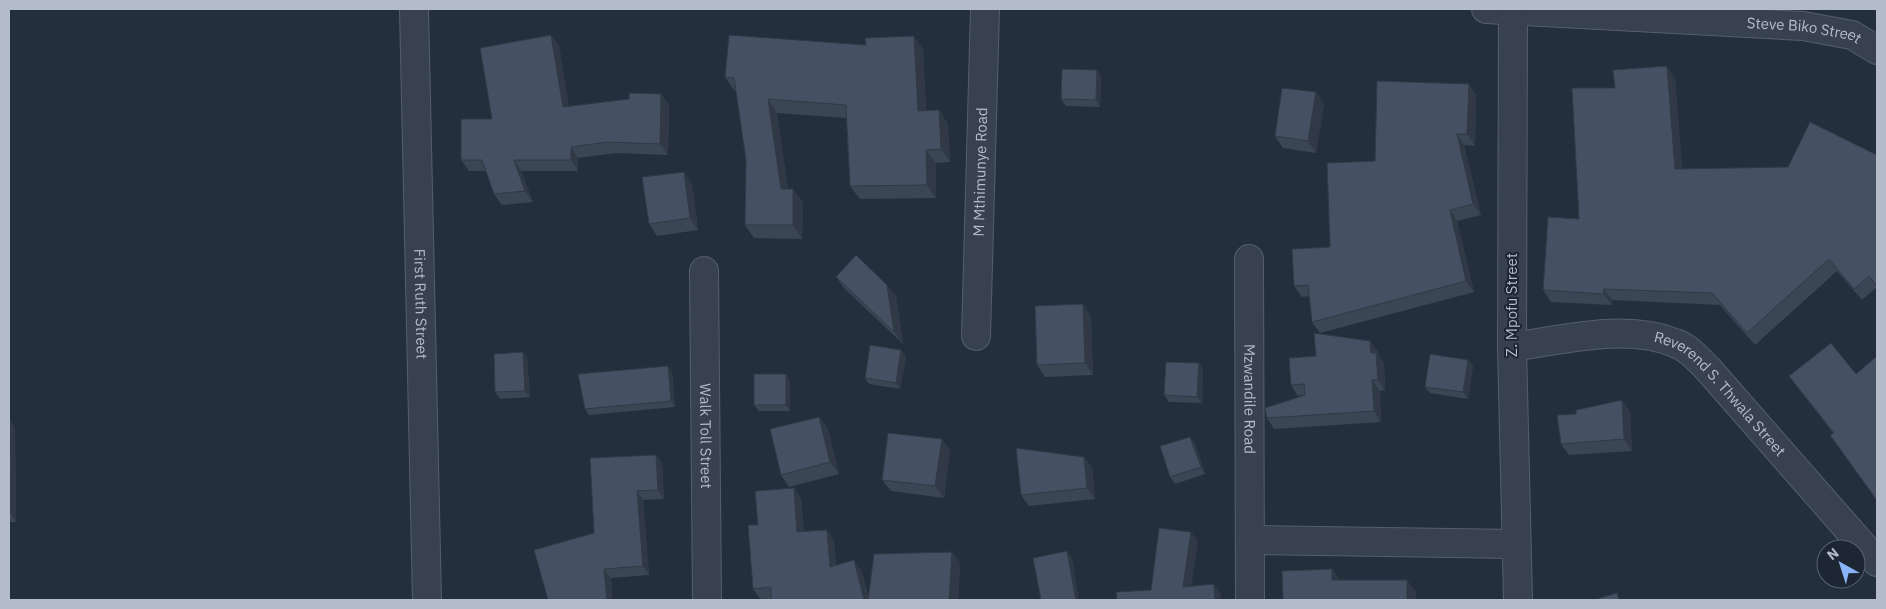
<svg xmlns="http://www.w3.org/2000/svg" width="1886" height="609" viewBox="0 0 1886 609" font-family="'IBM Plex Sans',sans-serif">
<rect width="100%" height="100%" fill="#242f3e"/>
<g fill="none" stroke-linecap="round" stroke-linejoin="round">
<defs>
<g id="minor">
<path id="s1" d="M414,9L427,600"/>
<path id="s2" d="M1486,9L1803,26L1852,35L1877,50"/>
<polyline points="1513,11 1512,347 1518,600"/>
<path id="s3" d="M1249,259L1250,600"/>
<path id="s4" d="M704,271L707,600"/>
<path id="s5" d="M976,336L985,9"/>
<path id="s6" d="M1512,347C1562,340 1627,323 1675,343C1689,348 1698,359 1708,369L1877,562"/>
<polyline points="1250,540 1516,544"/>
</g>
</defs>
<!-- minor casing -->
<use href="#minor" stroke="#565f6c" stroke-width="30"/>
<!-- minor -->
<use href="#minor" stroke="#38414e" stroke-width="28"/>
</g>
<!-- wall -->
<g fill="#3b4654">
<polygon points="551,35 559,46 569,107 629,99 661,94 669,105 668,155 616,153 578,158 578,171 521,171 533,202 502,205 494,194 486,171 469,171 461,160 492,119"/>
<polygon points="923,49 926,111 939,110 948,124 950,162 936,163 936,198 860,199 850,186 846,118 777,113 788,189 793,189 803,203 802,239 754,238 745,225 746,160 736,91 734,90 725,77"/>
<polygon points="1101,76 1100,107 1066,106 1061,99"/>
<polygon points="1675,78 1682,169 1788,167 1877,155 1877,287 1862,300 1837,271 1755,345 1720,305 1612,300 1612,305 1551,302 1543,290 1579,219"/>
<polygon points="1476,95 1475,146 1464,145 1481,215 1457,221 1474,292 1320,333 1312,322 1310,296 1302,297 1294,286 1330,247 1375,161"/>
<polygon points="1324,104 1316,153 1283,148 1275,136"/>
<polygon points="692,184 698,230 657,236 649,224"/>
<polygon points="836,277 896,296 903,344 844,288"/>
<polygon points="1091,316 1093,375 1045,377 1037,365"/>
<polygon points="1370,341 1378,352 1378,355 1384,363 1385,390 1380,391 1381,422 1274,429 1267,418 1303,395 1298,396 1291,385 1316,356"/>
<polygon points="901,350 906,357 900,389 869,384 865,378"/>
<polygon points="1877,356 1877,501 1830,435 1833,433 1797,387 1789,376 1856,374"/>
<polygon points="527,358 530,397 500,399 495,392"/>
<polygon points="1468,360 1473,366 1468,399 1430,393 1425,387"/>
<polygon points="668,366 672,373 675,407 589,415 585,409"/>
<polygon points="1203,369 1202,403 1169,402 1164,395"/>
<polygon points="790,381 790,411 759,411 754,405"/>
<polygon points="1622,400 1630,412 1632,451 1569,455 1561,444 1576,414"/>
<polygon points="819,417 828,429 839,474 789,487 781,475"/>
<polygon points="9,419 15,428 16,522 9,522"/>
<polygon points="942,439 950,451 944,498 891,491 882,480"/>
<polygon points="1195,443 1205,474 1175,484 1170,477"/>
<polygon points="656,455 662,463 664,499 643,500 649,575 611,578 612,600 548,600 594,533"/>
<polygon points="1084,457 1092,468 1095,499 1029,506 1021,495"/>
<polygon points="794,488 801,499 804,531 827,530 834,541 836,565 862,572 869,598 952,552 960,563 958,600 771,600 771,599 761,600 753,589 758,525"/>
</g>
<!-- shaded-wall -->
<g fill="#303945">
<polygon points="551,35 559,46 571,118 563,107"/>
<polygon points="914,36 923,49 927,125 918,111"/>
<polygon points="1667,66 1675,78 1683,181 1675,169"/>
<polygon points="1097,70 1101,76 1100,107 1096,100"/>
<polygon points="1469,84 1476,95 1475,146 1467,134"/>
<polygon points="1316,92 1324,104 1316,153 1308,141"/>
<polygon points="661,94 669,105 668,155 660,144"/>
<polygon points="768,99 777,113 790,203 781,189"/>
<polygon points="939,110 948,124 950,162 941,149"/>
<polygon points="1457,134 1464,145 1481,215 1473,204"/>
<polygon points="571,147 578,158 578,171 571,160"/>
<polygon points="926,150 936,163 936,198 927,185"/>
<polygon points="514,160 521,171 533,202 525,191"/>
<polygon points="684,172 692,184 698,230 690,218"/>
<polygon points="793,189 803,203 802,239 793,225"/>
<polygon points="1450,210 1457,221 1474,292 1466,281"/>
<polygon points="887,285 896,296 903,344 894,332"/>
<polygon points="1604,289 1612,300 1612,305 1603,294"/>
<polygon points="1083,304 1091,316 1093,375 1085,363"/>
<polygon points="1370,341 1378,352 1378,355 1384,363 1385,390 1378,380 1371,353"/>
<polygon points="901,350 906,357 900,389 896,383"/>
<polygon points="523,352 527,358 530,397 525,391"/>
<polygon points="1468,360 1473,366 1468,399 1463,392"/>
<polygon points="1199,363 1203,369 1202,403 1197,397"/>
<polygon points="668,366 672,373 675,407 671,401"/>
<polygon points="786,374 790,381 790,411 786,405"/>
<polygon points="1372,380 1380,391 1381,422 1374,411"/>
<polygon points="1622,400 1630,412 1632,451 1624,439"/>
<polygon points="819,417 828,429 839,474 830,462"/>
<polygon points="9,419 15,428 16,522 9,511"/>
<polygon points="1190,437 1195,443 1205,474 1201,467"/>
<polygon points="942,439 950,451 944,498 935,486"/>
<polygon points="656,455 662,463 664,499 658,490"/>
<polygon points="1084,457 1092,468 1095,499 1087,488"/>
<polygon points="794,488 801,499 805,543 797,532"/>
<polygon points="637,491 643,500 649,575 643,566"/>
<polygon points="827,530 834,541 837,578 830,567"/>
<polygon points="1191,532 1198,541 1190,597 1183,587"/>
<polygon points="1067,551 1072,558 1079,600 1076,600"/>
<polygon points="952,552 960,563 958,600 949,600"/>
<polygon points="854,560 862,572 869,600 864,600"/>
<polygon points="604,569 611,578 612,600 607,600"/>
<polygon points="1332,569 1340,580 1332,580"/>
<polygon points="1407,580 1416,592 1416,600 1407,600"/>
<polygon points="1214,584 1221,594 1221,600 1215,600"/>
</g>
<!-- building -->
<g fill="#455162" stroke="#303945">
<polygon points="551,35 563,107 629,99 629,93 661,94 660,144 608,142 571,147 571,160 514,160 525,191 494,194 482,160 461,160 461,119 492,119 480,48"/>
<polygon points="729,35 866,45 865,38 914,36 918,111 939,110 941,149 926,150 927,185 850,186 846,105 768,99 781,189 793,189 793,225 745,225 746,160 734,78 725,77"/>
<polygon points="1667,66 1675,169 1788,167 1810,122 1877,155 1877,286 1869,276 1854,289 1829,259 1747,333 1712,293 1604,289 1603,294 1543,290 1548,217 1579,219 1572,88 1615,88 1613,70"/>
<polygon points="1062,69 1097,70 1096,100 1061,99"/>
<polygon points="1377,81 1469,84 1467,134 1457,134 1473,204 1450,210 1466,281 1312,322 1308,285 1294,286 1292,249 1330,247 1327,163 1375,161"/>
<polygon points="1282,88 1316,92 1308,141 1275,136"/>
<polygon points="684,172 690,218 649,224 642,177"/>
<polygon points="856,255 887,285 894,332 836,277"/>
<polygon points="1083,304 1085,363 1037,365 1035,306"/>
<polygon points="1314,333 1370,341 1371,353 1376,353 1378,380 1372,380 1374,411 1267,418 1265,408 1305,395 1304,384 1291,385 1289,358 1316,356"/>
<polygon points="1831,343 1856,374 1877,356 1877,498 1876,499 1830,435 1834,433 1789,376"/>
<polygon points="870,345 901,350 896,383 865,378"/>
<polygon points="523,352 525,391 495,392 494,354"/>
<polygon points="1430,354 1468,360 1463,392 1425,387"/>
<polygon points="1166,362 1199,363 1197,397 1164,395"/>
<polygon points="668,366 671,401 585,409 578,374"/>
<rect x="754" y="374" width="32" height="31"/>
<polygon points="1622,400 1624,439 1561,444 1557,415 1576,414 1576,410"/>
<polygon points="819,417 830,462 781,475 770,429"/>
<polygon points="888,433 942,439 935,486 882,480"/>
<polygon points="1190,437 1201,467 1170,477 1160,446"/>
<polygon points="1016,448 1084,457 1087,488 1021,495"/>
<polygon points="656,455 658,490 637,491 643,566 604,569 607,600 548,600 534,550 594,533 590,458"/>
<polygon points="794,488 797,532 827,530 830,567 854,560 864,600 771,600 771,587 753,589 748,525 758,525 755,491"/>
<polygon points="1159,528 1191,532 1183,587 1214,584 1215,600 1117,600 1116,592 1151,590"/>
<polygon points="1067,551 1076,600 1041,600 1033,558"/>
<polygon points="952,552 949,600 868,600 874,554"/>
<polygon points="1332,569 1332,580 1407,580 1407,600 1283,600 1282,571"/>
<polygon points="1617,593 1619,600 1593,600"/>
</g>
<g text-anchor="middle" stroke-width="4" stroke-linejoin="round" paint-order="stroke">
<!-- street labels -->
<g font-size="15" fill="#b4bcc9" stroke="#1d2633">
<text dy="5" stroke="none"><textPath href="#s2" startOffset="319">Steve Biko Street</textPath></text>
<text dy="5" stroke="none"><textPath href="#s5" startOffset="164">M Mthimunye Road</textPath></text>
<text dy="5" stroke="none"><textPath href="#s1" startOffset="295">First Ruth Street</textPath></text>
<text transform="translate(1512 305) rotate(-90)" y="5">Z. Mpofu Street</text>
<text dy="5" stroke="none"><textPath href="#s6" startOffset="232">Reverend S. Thwala Street</textPath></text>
<text dy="5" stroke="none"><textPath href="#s3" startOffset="140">Mzwandile Road</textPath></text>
<text dy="5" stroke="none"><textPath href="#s4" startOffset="165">Walk Toll Street</textPath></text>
</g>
</g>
<!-- border -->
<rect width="1886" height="609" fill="none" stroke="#b4bcc9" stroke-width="20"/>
<!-- north arrow -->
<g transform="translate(1841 564) rotate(321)"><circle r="24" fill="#1d2633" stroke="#59626f"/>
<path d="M0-4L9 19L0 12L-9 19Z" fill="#8ab4f8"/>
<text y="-8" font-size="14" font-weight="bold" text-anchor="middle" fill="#b4bcc9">N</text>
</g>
</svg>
